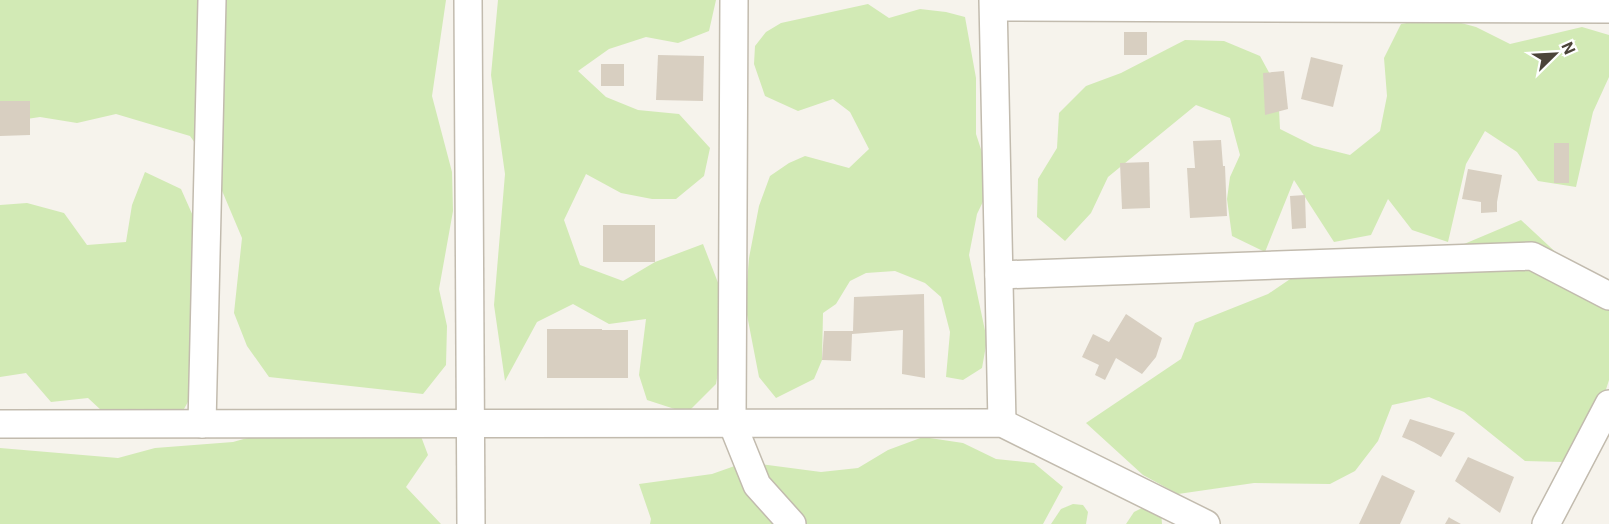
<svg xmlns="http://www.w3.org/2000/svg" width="1609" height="524" viewBox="0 0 1609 524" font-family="Roboto,sans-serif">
<rect width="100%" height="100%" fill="#f6f3ec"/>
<!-- green -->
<g fill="#d2eab5">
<polygon points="0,0 446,0 432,96 452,172 453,211 439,289 447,326 446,365 423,394 269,377 247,346 234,313 242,238 212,167 190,136 116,114 77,123 40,117 0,123"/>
<polygon points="498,0 716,0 709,31 678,43 646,37 609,49 578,71 606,97 638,110 679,114 710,148 704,176 676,199 652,199 621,193 586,174 564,220 580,265 623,281 655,262 703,244 729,311 716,384 687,413 647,400 639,375 646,319 609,324 573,304 537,322 505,381 494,305 505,174 491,75"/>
<polygon points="868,4 889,18 920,9 946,12 965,17 976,78 976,134 992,183 977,214 969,255 987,340 982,368 963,380 946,377 950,332 941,297 925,283 895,271 866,273 850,281 836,304 823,313 822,360 814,379 776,398 759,377 747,315 746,295 749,258 759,206 770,176 789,163 805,156 849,168 869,149 850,112 833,99 798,111 765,96 754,64 755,46 766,32 781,23"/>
<polygon points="1439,17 1476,27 1510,44 1582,27 1609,35 1609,77 1593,112 1576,187 1538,181 1517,152 1485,131 1466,164 1448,242 1412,230 1388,199 1371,235 1334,242 1294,180 1265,252 1232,236 1227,199 1230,177 1240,155 1230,118 1196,105 1108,177 1091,213 1065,241 1037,217 1038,179 1057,148 1059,113 1086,86 1121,73 1185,40 1224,41 1260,56 1278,89 1280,129 1314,146 1350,155 1380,131 1387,96 1384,58 1401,24"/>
<polygon points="145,172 181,189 197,225 204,373 184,409 152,429 115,423 88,398 51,402 26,373 0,377 0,205 27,203 64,213 87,245 126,242 132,205"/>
<polygon points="1521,220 1605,298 1609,305 1609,380 1602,402 1562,462 1525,461 1464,412 1429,397 1392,405 1378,441 1355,471 1330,484 1254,483 1178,494 1143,475 1086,423 1181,359 1195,323 1268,294 1299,273 1412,266"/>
<polygon points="305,422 419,431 428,455 406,487 441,524 0,524 0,448 118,458 155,448 233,442"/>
<polygon points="923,437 963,443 996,459 1034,463 1063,487 1043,524 650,524 651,519 639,484 712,474 746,462 821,472 858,468 888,450"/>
<polygon points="1160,499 1162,524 1126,524 1134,512"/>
<polygon points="1073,504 1083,505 1088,512 1086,524 1051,524 1061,509"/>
</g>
<!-- building -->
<g fill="#d8cfc1">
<rect x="1124" y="32" width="23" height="23"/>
<polygon points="658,55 704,56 703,101 656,100"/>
<polygon points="1311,57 1343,65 1333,107 1301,99"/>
<rect x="601" y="64" width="23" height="22"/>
<polygon points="1284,71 1288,109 1265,115 1263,73"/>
<polygon points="0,101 30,101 30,135 0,136"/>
<polygon points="1221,140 1223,166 1225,166 1227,216 1190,218 1187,168 1195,168 1193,141"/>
<rect x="1554" y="143" width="15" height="40"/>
<polygon points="1149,162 1150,208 1122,209 1120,163"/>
<polygon points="1468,169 1502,175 1497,202 1497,212 1481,213 1481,202 1462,199"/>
<polygon points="1305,195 1306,228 1292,229 1290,196"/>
<rect x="603" y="225" width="52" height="37"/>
<polygon points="924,294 925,378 902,374 903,330 852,334 851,361 822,360 824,331 853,331 854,297"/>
<polygon points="1126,314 1162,338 1156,357 1142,374 1116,358 1105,380 1095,375 1099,365 1082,357 1093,334 1109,342"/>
<polygon points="547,329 602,329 602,330 628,330 628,378 547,378"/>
<polygon points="1410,419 1455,433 1441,457 1414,442 1402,437"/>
<polygon points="1468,457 1514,477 1500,513 1455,481"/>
<polygon points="1382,475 1415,491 1400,524 1359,524"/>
<polygon points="1449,517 1450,518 1461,524 1445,524"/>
</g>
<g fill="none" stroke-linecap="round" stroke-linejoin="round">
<defs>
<g id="minor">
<polyline points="468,0 471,524"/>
<polyline points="734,0 732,423 757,485 792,524"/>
<polyline points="993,0 1002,423"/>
<polyline points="994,7 1609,9"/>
<polyline points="999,275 1532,256 1609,296"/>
<polyline points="0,424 1002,423 1206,524"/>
<polyline points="202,424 212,0"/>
<polyline points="1546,524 1609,404"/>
</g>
</defs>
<!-- minor casing -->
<use href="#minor" stroke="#c2bbae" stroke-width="30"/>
<!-- minor -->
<use href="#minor" stroke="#fff" stroke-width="27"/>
</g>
<!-- north arrow -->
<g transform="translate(1555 54) rotate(66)" stroke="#ffffff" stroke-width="4.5" paint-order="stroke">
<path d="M0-4.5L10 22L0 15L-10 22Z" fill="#4b4439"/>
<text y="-9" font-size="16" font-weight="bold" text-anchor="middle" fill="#4b4439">N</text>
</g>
</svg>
